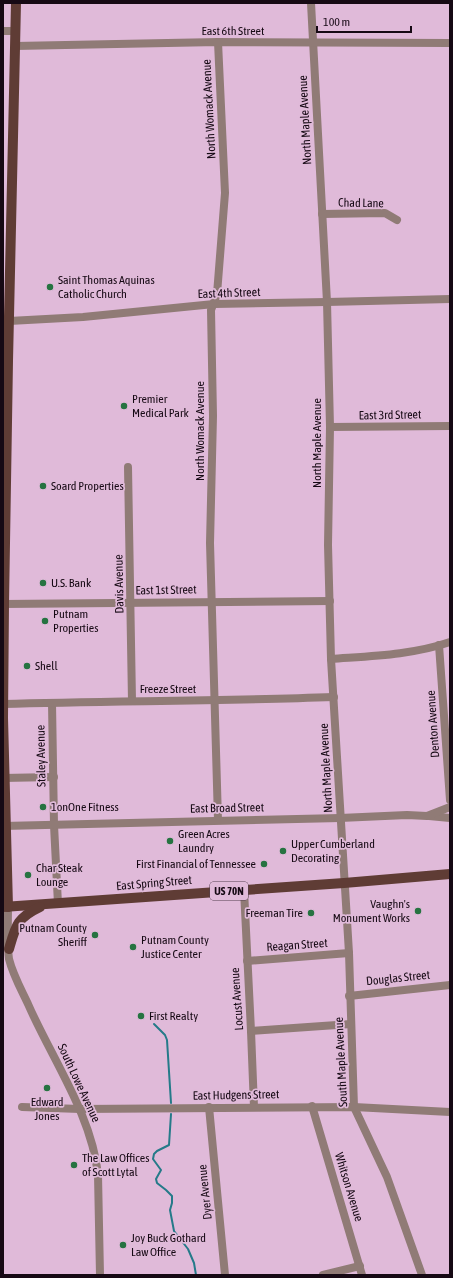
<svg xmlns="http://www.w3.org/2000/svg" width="453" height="1278" viewBox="0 0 453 1278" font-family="'Asap Condensed',sans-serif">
<rect width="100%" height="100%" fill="#e0bad9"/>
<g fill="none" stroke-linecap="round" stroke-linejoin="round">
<!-- stream -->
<g stroke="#257a89" stroke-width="2">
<polyline points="154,1024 165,1035 167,1040 171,1103"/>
<polyline points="171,1114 169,1145 157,1151 154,1154 153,1159 161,1170 156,1179 157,1183 166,1190 172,1196 172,1203 170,1210 174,1231 188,1249 194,1263 196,1275"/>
</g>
<!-- minor -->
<g stroke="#907b76" stroke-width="8">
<polyline points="311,3 327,302 330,427 328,545 331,659 349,953 354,1107 387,1177 422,1275"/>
<polyline points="3,31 16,31"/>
<polyline points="218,42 225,193 217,294 211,310 213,416 210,543 218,820"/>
<polyline points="15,46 218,42 450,43"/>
<polyline points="322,214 385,213 397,220"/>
<polyline points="9,321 83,317 214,304 327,302 450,299"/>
<polyline points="330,427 450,426"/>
<polyline points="128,467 132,701"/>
<polyline points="3,604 330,601"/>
<polyline points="439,645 450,800"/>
<path d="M331,659C371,656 412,655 450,642"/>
<polyline points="52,703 54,825 58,904"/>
<path d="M3,704C113,701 224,701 334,697"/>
<polyline points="3,778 54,777"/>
<polyline points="429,816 450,818"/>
<polyline points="3,826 340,818 407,815 427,816 450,807"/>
<polyline points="244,890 251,1031 254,1107"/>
<path d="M8,907C8,922 7,945 9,959C13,975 21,989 28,1004C52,1059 92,1115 98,1175L100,1275"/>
<polyline points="247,961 349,953"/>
<polyline points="349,996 450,985"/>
<polyline points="251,1031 351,1024"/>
<polyline points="312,1106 362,1275"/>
<polyline points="22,1107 80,1109 354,1107 450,1112"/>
<polyline points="209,1107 225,1275"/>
<polyline points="323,1275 360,1266"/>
</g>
<!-- major -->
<g stroke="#5f3c35" stroke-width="10">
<polyline points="3,907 344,883 450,874"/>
<polyline points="8,907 3,718 4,604 8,361 16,3"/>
<path d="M9,949C16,925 17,918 40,907"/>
</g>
</g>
<!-- markers -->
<g fill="#267341" stroke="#e0bad9" stroke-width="1.5">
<circle cx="50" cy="287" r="4"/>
<circle cx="124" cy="406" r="4"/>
<circle cx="43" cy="486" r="4"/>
<circle cx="43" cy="583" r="4"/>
<circle cx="45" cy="621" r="4"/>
<circle cx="27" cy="666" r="4"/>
<circle cx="43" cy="807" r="4"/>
<circle cx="170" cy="841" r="4"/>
<circle cx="283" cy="851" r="4"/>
<circle cx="264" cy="864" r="4"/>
<circle cx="28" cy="875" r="4"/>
<circle cx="418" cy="911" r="4"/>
<circle cx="311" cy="913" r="4"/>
<circle cx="95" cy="935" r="4"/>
<circle cx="133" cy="947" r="4"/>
<circle cx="141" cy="1016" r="4"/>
<circle cx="47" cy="1088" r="4"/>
<circle cx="74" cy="1165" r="4"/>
<circle cx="123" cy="1245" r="4"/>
</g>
<g text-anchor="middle" stroke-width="3.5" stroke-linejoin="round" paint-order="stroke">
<!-- shield labels -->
<rect fill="#e0bad9" stroke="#533e4f" stroke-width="1" x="210" y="882" width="38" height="18" rx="3"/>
<g font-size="11" font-weight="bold" fill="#160914">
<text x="229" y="895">US 70N</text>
</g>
<!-- street labels -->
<g font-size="12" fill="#160914" stroke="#e0bad9">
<text x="233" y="35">East 6th Street</text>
<text transform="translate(209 109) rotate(-93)" y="4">North Womack Avenue</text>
<text transform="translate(305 120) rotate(-93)" y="4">North Maple Avenue</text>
<text transform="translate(361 203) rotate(1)" y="4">Chad Lane</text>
<text transform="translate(229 293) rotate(-2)" y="4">East 4th Street</text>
<text transform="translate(390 415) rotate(-1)" y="4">East 3rd Street</text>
<text transform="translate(200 431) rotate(-90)" y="4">North Womack Avenue</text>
<text transform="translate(317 443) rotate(-90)" y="4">North Maple Avenue</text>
<text transform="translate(119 584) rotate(-91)" y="4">Davis Avenue</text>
<text transform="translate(166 590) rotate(-1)" y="4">East 1st Street</text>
<text x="168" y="693">Freeze Street</text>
<text transform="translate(433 724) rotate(-94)" y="4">Denton Avenue</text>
<text transform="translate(41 756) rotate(-91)" y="4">Staley Avenue</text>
<text transform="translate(326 768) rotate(-93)" y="4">North Maple Avenue</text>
<text transform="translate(227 808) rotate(-1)" y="4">East Broad Street</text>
<text transform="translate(154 883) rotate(-5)" y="4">East Spring Street</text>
<text transform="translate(297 945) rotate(-4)" y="4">Reagan Street</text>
<text transform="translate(398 978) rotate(-6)" y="4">Douglas Street</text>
<text transform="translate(237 999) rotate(-94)" y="4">Locust Avenue</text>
<text transform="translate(341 1062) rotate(-93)" y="4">South Maple Avenue</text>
<text transform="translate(79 1083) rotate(65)" y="4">South Lowe Avenue</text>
<text transform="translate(236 1095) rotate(-1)" y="4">East Hudgens Street</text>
<text transform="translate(349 1187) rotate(73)" y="4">Whitson Avenue</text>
<text transform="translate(205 1192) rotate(-96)" y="4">Dyer Avenue</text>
</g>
<!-- poi labels -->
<g font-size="12" fill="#160914" stroke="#e0bad9" text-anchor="start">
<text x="58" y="284">Saint Thomas Aquinas<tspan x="58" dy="14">Catholic Church</tspan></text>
<text x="132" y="403">Premier<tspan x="132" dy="14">Medical Park</tspan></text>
<text x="51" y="490">Soard Properties</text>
<text x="51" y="587">U.S. Bank</text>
<text x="53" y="618">Putnam<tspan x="53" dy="14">Properties</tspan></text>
<text x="35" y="670">Shell</text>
<text x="51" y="811">1onOne Fitness</text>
<text x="178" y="838">Green Acres<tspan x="178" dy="14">Laundry</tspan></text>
<text x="291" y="848">Upper Cumberland<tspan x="291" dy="14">Decorating</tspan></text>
<text x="256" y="868" text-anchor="end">First Financial of Tennessee</text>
<text x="36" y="872">Char Steak<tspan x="36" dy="14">Lounge</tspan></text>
<text x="410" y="908" text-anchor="end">Vaughn's<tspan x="410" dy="14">Monument Works</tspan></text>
<text x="303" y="917" text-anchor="end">Freeman Tire</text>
<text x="87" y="932" text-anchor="end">Putnam County<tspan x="87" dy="14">Sheriff</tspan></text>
<text x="141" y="944">Putnam County<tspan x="141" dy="14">Justice Center</tspan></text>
<text x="149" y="1020">First Realty</text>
<text x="47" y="1106" text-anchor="middle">Edward<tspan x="47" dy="14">Jones</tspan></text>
<text x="82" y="1162">The Law Offices<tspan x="82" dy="14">of Scott Lytal</tspan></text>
<text x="131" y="1242">Joy Buck Gothard<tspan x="131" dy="14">Law Office</tspan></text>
</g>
</g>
<!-- border -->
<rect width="453" height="1278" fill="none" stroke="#160914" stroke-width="8"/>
<!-- scale -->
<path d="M317 26v6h94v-6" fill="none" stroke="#160914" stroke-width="2"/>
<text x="323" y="26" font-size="12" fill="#160914" stroke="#e0bad9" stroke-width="3" paint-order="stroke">100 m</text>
</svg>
